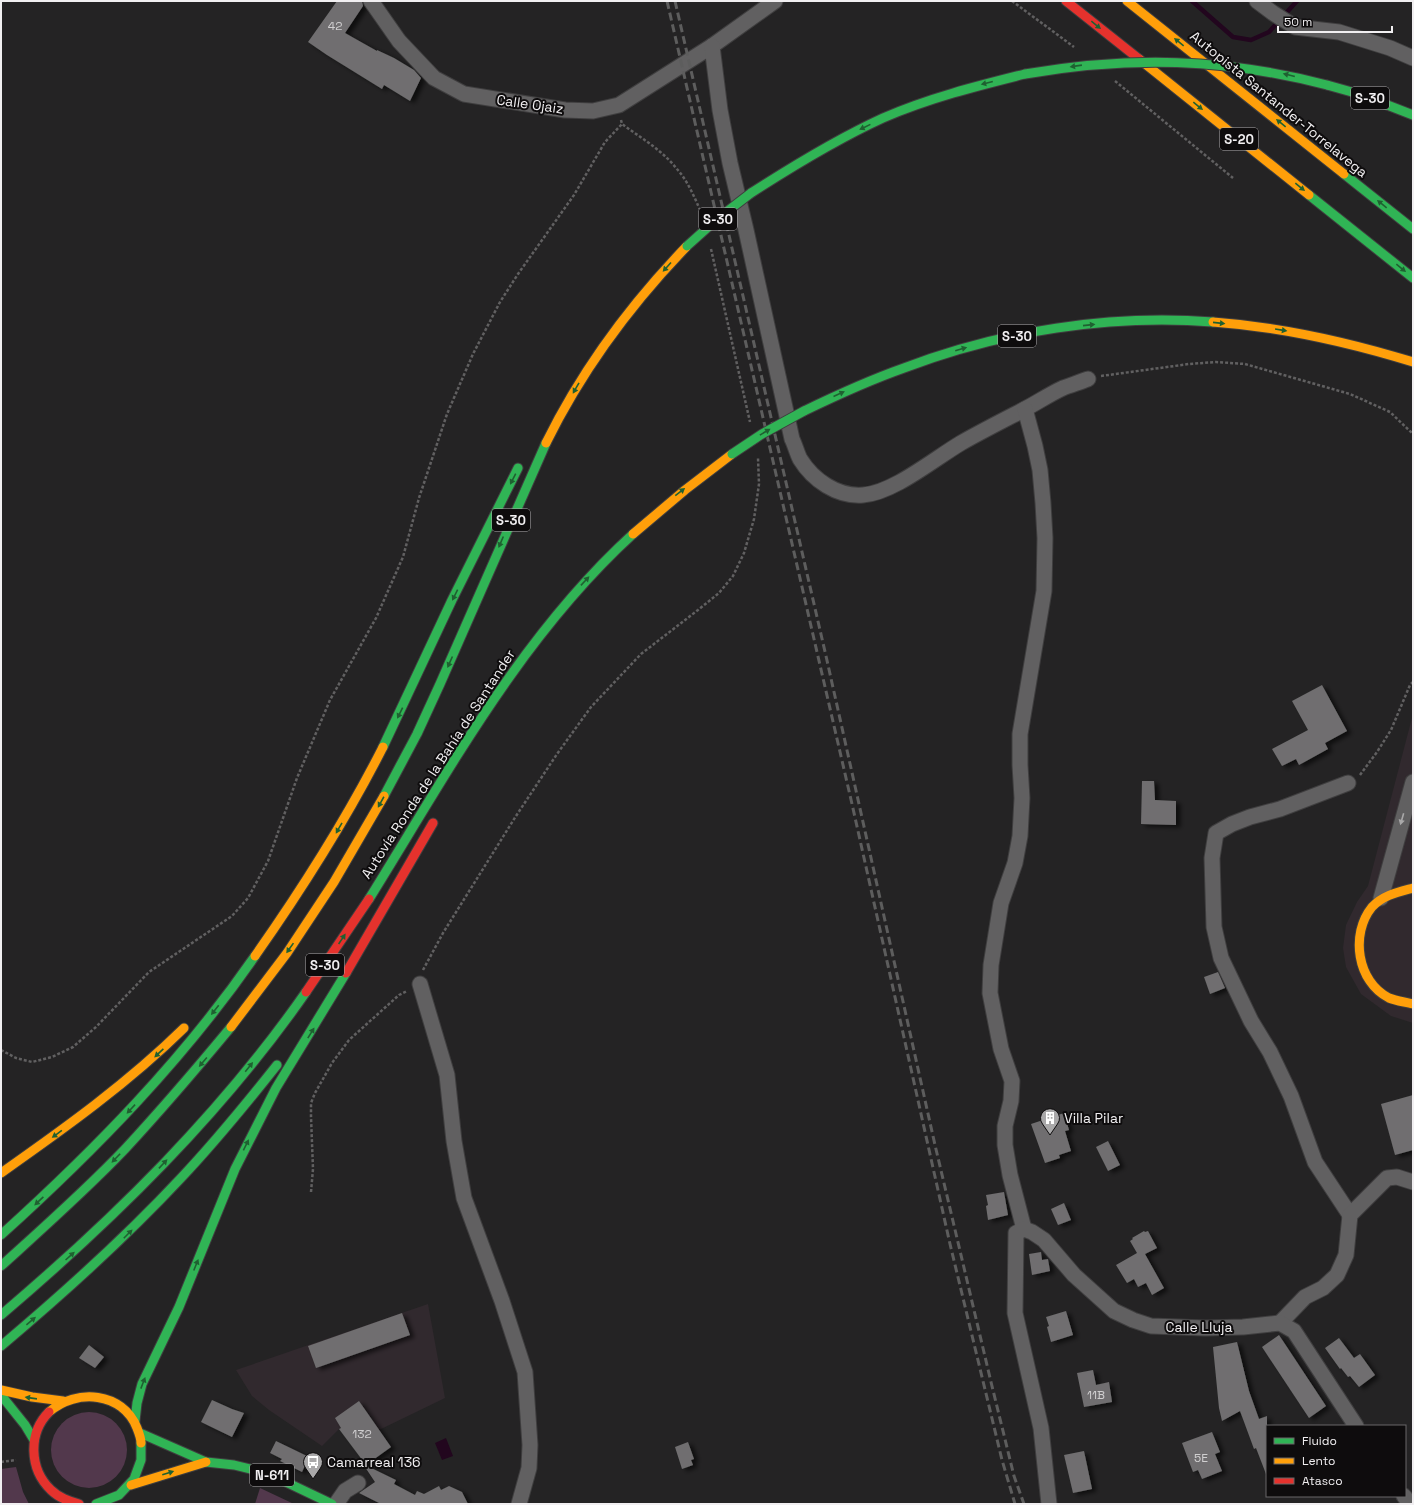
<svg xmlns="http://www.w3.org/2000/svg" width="1414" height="1505" viewBox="0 0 1414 1505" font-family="'Space Grotesk',sans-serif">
<defs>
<filter id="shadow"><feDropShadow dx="4.5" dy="2.5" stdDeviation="2" flood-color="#0009"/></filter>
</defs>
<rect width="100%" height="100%" fill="#242324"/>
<!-- built -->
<g fill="#31292e">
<polygon points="1413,714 1413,1023 1391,1016 1361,994 1346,967 1343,948 1346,925 1357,902 1368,886"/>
<polygon points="428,1304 445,1398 379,1430 365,1411 339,1429 322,1446 269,1410 252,1396 236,1370"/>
</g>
<!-- green -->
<g fill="#52384c">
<circle cx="89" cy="1450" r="38"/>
<polygon points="16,1467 23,1492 29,1504 1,1504 1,1469"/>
<polygon points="260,1488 294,1504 255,1504"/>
</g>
<!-- water -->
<polygon fill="#22061e" points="446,1438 453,1456 442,1460 435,1443"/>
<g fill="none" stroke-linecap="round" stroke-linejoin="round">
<!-- stream -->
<polyline stroke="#22061e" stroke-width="4.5" points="1192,1 1233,37 1251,40 1269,32 1297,1"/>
</g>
<!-- building -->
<g fill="#6f6e6f" filter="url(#shadow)">
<polygon points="337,1 362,1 363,6 345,33 377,51 377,50 394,58 414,70 421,78 410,101 384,85 382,89 327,55 308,42"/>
<polygon points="1322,685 1347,731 1325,743 1328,749 1299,765 1296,759 1282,766 1272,749 1308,730 1292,701"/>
<polygon points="1142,781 1154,781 1155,800 1176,801 1176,825 1141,824"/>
<polygon points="1218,972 1225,988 1210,994 1204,977"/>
<polygon points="1413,1095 1413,1150 1395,1155 1381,1104"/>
<polygon points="1064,1113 1069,1130 1065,1131 1071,1151 1059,1155 1060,1158 1045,1163 1031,1124"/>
<polygon points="1108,1141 1120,1165 1108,1171 1096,1147"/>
<polygon points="1004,1192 1008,1215 988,1220 986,1206 988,1205 986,1195"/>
<polygon points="1064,1203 1071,1220 1058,1225 1051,1209"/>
<polygon points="1144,1231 1145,1232 1148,1231 1157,1248 1145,1254 1164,1288 1152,1295 1146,1283 1138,1287 1134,1279 1127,1283 1116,1265 1137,1253 1130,1241 1133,1239 1132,1238"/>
<polygon points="1041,1252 1042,1260 1048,1259 1050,1271 1032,1275 1029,1254"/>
<polygon points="1066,1311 1073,1335 1051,1342 1047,1327 1049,1326 1046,1317"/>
<polygon points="402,1313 410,1335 316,1368 308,1346"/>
<polygon points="1279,1335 1326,1406 1309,1418 1262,1347"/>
<polygon points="1339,1338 1354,1358 1360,1354 1375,1375 1359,1387 1350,1376 1348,1377 1341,1368 1340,1369 1325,1348"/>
<polygon points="1237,1342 1249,1391 1259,1419 1267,1416 1267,1474 1266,1474 1256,1448 1254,1449 1240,1411 1222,1421 1219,1408 1213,1347"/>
<polygon points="89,1345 104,1357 95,1368 79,1358"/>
<polygon points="1093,1370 1096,1385 1109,1382 1112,1402 1084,1407 1077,1373"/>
<polygon points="212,1400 232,1409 244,1413 232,1437 201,1422"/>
<polygon points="359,1401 391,1447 366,1465 339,1429 341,1428 335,1418"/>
<polygon points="1212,1432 1220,1452 1215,1454 1222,1471 1202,1479 1198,1470 1193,1472 1182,1443"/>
<polygon points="276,1441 309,1457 302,1472 280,1461 282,1459 270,1453"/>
<polygon points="688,1442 694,1459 691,1460 693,1465 682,1469 675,1447"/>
<polygon points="1084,1451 1092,1489 1073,1493 1064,1455"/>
<polygon points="363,1464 396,1480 394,1484 415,1495 417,1491 424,1494 439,1486 441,1490 449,1486 462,1492 468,1504 381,1504 359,1493 375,1482"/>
</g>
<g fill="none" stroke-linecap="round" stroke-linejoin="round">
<defs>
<g id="street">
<polyline points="371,1 399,41 434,78 464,94 565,110 593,111 619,105 712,46 775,1"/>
<polyline points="1257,1 1273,13 1295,27 1339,32 1390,48 1413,58"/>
<path d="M712,46L720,110L730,163L746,230L792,439C795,445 797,453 800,459C813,480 837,497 863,495C893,493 934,459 961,443C982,431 1004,420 1025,409C1038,402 1050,394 1063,388C1071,385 1080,382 1088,379"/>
<polyline points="1348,783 1280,809 1250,817 1232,824 1216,833 1212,858 1214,927 1221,958 1251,1021 1270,1052 1291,1096 1315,1162 1350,1215"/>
<polyline points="1381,898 1413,782"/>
<polyline points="420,984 447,1075 454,1141 464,1198 502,1301 525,1372 530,1445 529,1468 519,1504"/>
<polyline points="1024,1229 1010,1175 1005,1145 1005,1126 1011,1101 1012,1081 1001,1049 990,993 991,965 1001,903 1015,863 1020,836 1022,798 1020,765 1020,734 1044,591 1045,538 1043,503 1040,470 1035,446 1025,409"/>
<polyline points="1280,1323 1305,1297 1323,1288 1337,1275 1346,1255 1350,1215 1387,1178 1397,1177 1413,1182"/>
<polyline points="1404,1496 1410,1504"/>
<polyline points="336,1504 345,1491 358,1483"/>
<polyline points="1049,1504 1041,1428 1015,1313 1016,1233 1024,1229 1032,1232 1044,1240 1074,1275 1114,1311 1133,1320 1151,1326 1205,1328 1243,1327 1280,1323 1294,1331 1356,1426"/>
</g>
<g id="fast">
<polyline points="1327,85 1359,94 1413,115"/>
<polyline points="1344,174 1413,229"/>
<path d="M751,193C793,166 837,139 883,118C929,98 977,86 1025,74"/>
<polyline points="1309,195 1413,278"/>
<path d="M804,411C837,395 870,380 904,368C1002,331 1109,314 1213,322"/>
<polyline points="383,747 452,600 518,468"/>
<polyline points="384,796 417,734 440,684 546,443"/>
<path d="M369,899C448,772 521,636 633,534"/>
<path d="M1,1235C95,1150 183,1060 255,956"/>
<path d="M1,1266C43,1228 86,1190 125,1149C162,1109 197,1068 231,1027"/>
<path d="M1,1315C114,1219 221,1114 306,992"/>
<path d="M1,1346C64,1293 125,1238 181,1178C215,1142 246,1104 277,1065"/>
<polyline points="1,1395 25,1425 34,1440"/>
<polyline points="135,1421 137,1403 142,1384 179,1307 235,1169 276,1088 346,973"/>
<polyline points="140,1433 206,1462 234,1465 267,1473 332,1504"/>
<polyline points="96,1504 119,1495 134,1479 141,1460 141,1443"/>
</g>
<g id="slow">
<polyline points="1127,1 1344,174"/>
<polyline points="1139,59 1309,195"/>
<path d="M1213,322C1282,327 1348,342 1413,362"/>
<path d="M546,443C582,370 630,305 687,246"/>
<polyline points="633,534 685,490 732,454"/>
<path d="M1413,888C1398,892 1383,895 1372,907C1350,934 1357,982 1389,998C1396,1001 1406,1002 1413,1004"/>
<path d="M255,956C302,889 346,820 383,747"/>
<polyline points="231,1027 287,953 334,882 384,796"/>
<path d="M1,1173C65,1128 128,1083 184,1028"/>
<polyline points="1,1390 32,1397 63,1401"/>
<path d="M49,1412C76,1388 123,1392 137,1428C139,1433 141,1438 141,1443"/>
<polyline points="131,1485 206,1462"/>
</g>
<g id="jam">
<polyline points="1066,1 1139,59"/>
<polyline points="346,973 433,823"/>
<polyline points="306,992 369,899"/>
<path d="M49,1412C28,1433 29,1469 51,1490C59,1498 69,1501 79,1504"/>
</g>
</defs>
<!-- street casing -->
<use href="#street" stroke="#3f3e3f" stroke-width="17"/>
<!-- fast casing -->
<use href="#fast" stroke="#3f3e3f" stroke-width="11"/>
<!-- slow casing -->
<use href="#slow" stroke="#3f3e3f" stroke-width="11"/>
<!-- jam casing -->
<use href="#jam" stroke="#3f3e3f" stroke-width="11"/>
<!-- path -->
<g stroke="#616061" stroke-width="2.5" stroke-dasharray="3 2" stroke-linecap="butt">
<polyline points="1012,1 1074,47"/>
<polyline points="1115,81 1233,178"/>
<path d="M621,120L622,124C641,138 662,150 677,169C687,180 694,196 700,210"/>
<polyline points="711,249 750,422"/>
<polyline points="1101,376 1189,364 1216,362 1245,364 1350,394 1390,412 1413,434"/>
<polyline points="1360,775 1377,752 1391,730 1410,685 1413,682"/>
<polyline points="423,970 443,933 516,816 557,754 591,707 641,654 698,610 719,593 733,576 744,553 754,519 759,484 758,458"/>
<polyline points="1,1050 16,1058 32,1062 52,1057 73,1047 96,1027 149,972 232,916 248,898 268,861 297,778 330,700 376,618 403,557 419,498 447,414 473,354 500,302 518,274 574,195 605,142 622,124"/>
<polyline points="311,1192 313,1169 311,1117 311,1103 315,1093 332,1063 349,1040 399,995 407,991"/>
<polyline points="1,1462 16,1460"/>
</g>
<!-- street -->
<use href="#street" stroke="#616061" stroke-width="15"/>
<!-- fast -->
<use href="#fast" stroke="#30b455" stroke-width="9"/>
<!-- slow -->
<use href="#slow" stroke="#ff9f0a" stroke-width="9"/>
<!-- jam -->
<use href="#jam" stroke="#e5322d" stroke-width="9"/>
<!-- rail -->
<g stroke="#5d5d5d" stroke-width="3" stroke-dasharray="8 4" stroke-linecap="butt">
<polyline points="667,1 852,804 950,1244 1002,1460 1015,1504"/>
<polyline points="675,1 826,656 935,1145 991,1382 1014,1476 1024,1504"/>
</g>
<defs>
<g id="fast-bridge">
<path d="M1025,74C1130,56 1224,58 1327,85"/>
<polyline points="687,246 716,220 751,193"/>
<polyline points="732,454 762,434 804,411"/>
</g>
</defs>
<!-- fast-bridge casing -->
<use href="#fast-bridge" stroke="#3f3e3f" stroke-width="11" stroke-linecap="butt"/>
<!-- fast-bridge -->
<use href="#fast-bridge" stroke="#30b455" stroke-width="9"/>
</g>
<!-- one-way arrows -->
<defs><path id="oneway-solid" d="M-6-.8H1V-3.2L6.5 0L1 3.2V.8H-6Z"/></defs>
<g fill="#1f6031">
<use href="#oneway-solid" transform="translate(1096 25) rotate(39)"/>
<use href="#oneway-solid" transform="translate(1179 42) rotate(-141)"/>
<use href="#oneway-solid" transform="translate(1076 66) rotate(172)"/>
<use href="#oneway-solid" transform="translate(1289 75) rotate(-166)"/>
<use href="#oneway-solid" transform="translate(987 83) rotate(166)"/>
<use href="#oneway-solid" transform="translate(1198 106) rotate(39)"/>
<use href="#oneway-solid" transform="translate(1281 123) rotate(-141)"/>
<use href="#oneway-solid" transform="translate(865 127) rotate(154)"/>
<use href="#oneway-solid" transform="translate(1300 187) rotate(39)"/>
<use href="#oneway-solid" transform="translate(1382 204) rotate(-141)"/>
<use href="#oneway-solid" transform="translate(667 267) rotate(132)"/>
<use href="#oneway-solid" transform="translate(1401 268) rotate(39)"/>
<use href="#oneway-solid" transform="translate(1219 323) rotate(6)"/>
<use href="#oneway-solid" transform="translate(1089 325) rotate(-6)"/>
<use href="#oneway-solid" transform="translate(1281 330) rotate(9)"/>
<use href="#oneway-solid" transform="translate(961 349) rotate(-16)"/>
<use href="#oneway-solid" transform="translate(576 388) rotate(120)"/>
<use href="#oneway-solid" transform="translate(839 394) rotate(-24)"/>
<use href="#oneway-solid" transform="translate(765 432) rotate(-31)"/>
<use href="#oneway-solid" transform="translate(513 479) rotate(117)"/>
<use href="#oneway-solid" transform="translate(680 492) rotate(-38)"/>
<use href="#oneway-solid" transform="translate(501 542) rotate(113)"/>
<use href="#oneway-solid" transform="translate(585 581) rotate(-47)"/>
<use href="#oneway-solid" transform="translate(455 595) rotate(116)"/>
<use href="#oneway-solid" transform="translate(450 662) rotate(114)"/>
<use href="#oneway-solid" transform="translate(400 713) rotate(116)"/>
<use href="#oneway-solid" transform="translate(381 802) rotate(119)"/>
<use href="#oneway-solid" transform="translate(339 828) rotate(120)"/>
<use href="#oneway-solid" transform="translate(342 939) rotate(-56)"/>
<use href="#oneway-solid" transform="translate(290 948) rotate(125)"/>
<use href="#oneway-solid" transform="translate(215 1010) rotate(128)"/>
<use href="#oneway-solid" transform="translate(311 1033) rotate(-58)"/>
<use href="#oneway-solid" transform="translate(159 1053) rotate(137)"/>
<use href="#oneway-solid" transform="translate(203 1062) rotate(130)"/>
<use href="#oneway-solid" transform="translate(249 1067) rotate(-51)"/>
<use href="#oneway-solid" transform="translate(131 1109) rotate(133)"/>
<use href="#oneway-solid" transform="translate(57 1134) rotate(144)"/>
<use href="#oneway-solid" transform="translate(246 1145) rotate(-64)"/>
<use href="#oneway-solid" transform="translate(116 1158) rotate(134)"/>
<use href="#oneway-solid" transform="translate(163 1164) rotate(-47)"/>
<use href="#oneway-solid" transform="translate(39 1201) rotate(137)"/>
<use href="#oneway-solid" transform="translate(128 1234) rotate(-45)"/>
<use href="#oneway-solid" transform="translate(70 1256) rotate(-42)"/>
<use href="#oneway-solid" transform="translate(196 1265) rotate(-68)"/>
<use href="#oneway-solid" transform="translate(31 1321) rotate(-40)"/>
<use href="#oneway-solid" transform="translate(143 1383) rotate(-69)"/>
<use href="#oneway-solid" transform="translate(31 1398) rotate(-172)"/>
<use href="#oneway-solid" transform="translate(168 1473) rotate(-17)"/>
</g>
<use fill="#a9a8a9" href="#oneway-solid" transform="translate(1402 819) rotate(106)"/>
<!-- icons -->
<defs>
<symbol id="building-pin" viewBox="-11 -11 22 30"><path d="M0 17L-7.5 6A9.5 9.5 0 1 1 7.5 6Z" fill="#a9a8a9" stroke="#0e0c0d"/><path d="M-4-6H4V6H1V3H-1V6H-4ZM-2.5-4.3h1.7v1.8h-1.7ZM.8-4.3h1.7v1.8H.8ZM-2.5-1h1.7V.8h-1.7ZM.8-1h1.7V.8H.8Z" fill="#fff"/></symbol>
<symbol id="bus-pin" viewBox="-11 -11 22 30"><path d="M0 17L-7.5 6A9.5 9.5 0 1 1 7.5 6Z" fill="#a9a8a9" stroke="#0e0c0d"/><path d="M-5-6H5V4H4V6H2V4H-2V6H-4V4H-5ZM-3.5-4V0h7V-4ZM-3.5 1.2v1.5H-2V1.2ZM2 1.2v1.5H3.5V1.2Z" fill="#fff"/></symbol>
</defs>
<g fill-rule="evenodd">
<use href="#building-pin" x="1039" y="1107" width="22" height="30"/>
<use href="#bus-pin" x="302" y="1451" width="22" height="30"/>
</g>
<g text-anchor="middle" stroke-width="4" stroke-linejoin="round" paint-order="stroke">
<!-- number labels -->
<g font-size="12" fill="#d0cfd0">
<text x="335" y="30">42</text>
<text x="1096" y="1399">11B</text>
<text x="362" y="1438">132</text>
<text x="1201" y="1462">5E</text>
</g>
<!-- shield labels -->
<g fill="#0e0c0d" stroke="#adabad" stroke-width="1">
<rect x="1351" y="87" width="38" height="22" rx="3"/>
<rect x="1220" y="128" width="38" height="22" rx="3"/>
<rect x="699" y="208" width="38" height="22" rx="3"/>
<rect x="998" y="325" width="38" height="22" rx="3"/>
<rect x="492" y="509" width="38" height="22" rx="3"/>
<rect x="306" y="954" width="38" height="22" rx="3"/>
<rect x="250" y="1464" width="44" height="22" rx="3"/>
</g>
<g font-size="13" font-weight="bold" fill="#f1eff1">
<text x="1370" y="103">S-30</text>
<text x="1239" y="144">S-20</text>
<text x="718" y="224">S-30</text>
<text x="1017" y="341">S-30</text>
<text x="511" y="525">S-30</text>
<text x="325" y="970">S-30</text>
<text x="272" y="1480">N-611</text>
</g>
<!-- street labels -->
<g font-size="14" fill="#f1eff1" stroke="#0e0c0d">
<text transform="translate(530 104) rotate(8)" y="5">Calle Ojaiz</text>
<text transform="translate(1279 104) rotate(39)" y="5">Autopista Santander-Torrelavega</text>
<text transform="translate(438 764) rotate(-57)" y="5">Autovía Ronda de la Bahía de Santander</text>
<text x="1199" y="1332">Calle Lluja</text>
</g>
<!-- poi labels -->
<g font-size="14" fill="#f1eff1" stroke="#0e0c0d" text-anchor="start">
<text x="1064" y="1123">Villa Pilar</text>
<text x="327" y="1467">Camarreal 136</text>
</g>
</g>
<!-- border -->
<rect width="1414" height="1505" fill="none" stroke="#f1eff1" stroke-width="4"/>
<!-- legend -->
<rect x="1266" y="1425" width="140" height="72" fill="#0e0c0d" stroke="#696768"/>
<rect x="1274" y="1438" width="20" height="6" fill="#30b455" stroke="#696768"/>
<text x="1302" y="1445" font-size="12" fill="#f1eff1">Fluido</text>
<rect x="1274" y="1458" width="20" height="6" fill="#ff9f0a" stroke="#696768"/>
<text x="1302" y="1465" font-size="12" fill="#f1eff1">Lento</text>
<rect x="1274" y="1478" width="20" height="6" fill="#e5322d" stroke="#696768"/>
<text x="1302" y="1485" font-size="12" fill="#f1eff1">Atasco</text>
<!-- scale -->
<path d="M1278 26v6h114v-6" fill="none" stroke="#f1eff1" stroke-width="2"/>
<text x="1284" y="26" font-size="12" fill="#f1eff1" stroke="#0e0c0d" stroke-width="3" paint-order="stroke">50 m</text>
</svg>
